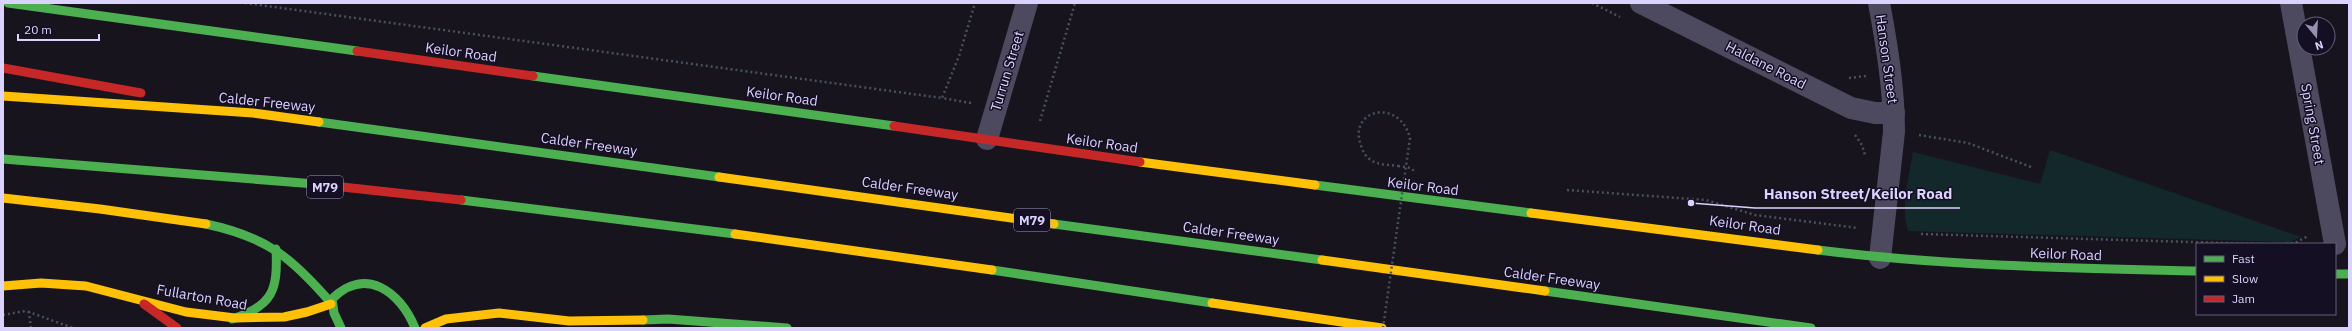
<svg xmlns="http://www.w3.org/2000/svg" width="2352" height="331" viewBox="0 0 2352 331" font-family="'IBM Plex Sans',sans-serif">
<rect width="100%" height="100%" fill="#17141e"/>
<!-- green -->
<path fill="#13282b" d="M2050,150L2301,237L2290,242L1908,231C1900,206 1909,177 1913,152L2040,184Z"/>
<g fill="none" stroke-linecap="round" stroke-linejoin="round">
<!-- path -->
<g stroke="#47515f" stroke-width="2.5" stroke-dasharray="2 3" stroke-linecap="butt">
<polyline points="245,3 942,98"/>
<polyline points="1592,3 1620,17"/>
<polyline points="1849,78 1866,76"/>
<polyline points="971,103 942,98 959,56 975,3"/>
<polyline points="1040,121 1075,3"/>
<polyline points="1855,135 1862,145 1865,155"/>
<polyline points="1919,135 1968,143 2031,167"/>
<polyline points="1398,166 1411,168 1414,171"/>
<polyline points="1567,190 1706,200 1755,215 1858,228"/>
<polyline points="1921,234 2258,244"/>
<polyline points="2286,244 2295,243 2308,236"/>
<polyline points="3,315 25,311 29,312"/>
<polyline points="31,328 29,312 73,328"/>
</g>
<!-- street -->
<g stroke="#4d495f" stroke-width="22">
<polyline points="1641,3 1851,108 1875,113 1894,113"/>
<path d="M1879,3C1887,46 1894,88 1894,132L1880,258"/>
<polyline points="2291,3 2335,244"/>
<polyline points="987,139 1027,3"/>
</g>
<!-- fast -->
<g stroke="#4caf50" stroke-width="9">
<polyline points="8,3 357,51"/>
<polyline points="533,76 894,126"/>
<polyline points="319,122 719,177"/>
<polyline points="3,159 315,184"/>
<polyline points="1315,185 1531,213"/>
<polyline points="461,200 735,234"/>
<path d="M206,224C267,237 291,257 331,303"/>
<polyline points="1054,224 1322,260"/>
<path d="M1818,250C1944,266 2070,268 2197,271"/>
<polyline points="992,270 1212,303"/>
<polyline points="2335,274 2349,274"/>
<polyline points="1545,291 1811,328"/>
<path d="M232,319C273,306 278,290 276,249"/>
<polyline points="643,320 668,319 787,328"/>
<path d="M341,328L334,313L332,299C365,266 400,291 415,328"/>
</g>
<!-- slow -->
<g stroke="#ffc107" stroke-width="9">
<polyline points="3,96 253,113 319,122"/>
<polyline points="1140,162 1315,185"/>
<polyline points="719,177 1054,224"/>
<polyline points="3,198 100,209 206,224"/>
<polyline points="1531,213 1818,250"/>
<polyline points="735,234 992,270"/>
<polyline points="1322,260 1545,291"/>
<polyline points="3,286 41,283 86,286 186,312 235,318 284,317 307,312 331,304"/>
<polyline points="1212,303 1382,328"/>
<polyline points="425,328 446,319 499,313 569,321 643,320"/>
</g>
<!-- jam -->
<g stroke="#c62828" stroke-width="9">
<polyline points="357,51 533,76"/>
<polyline points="3,68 141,93"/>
<polyline points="894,126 1140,162"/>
<polyline points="315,184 461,200"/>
<polyline points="144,304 177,328"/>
</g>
<!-- path-bridge -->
<path stroke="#47515f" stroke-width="2.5" stroke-dasharray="2 3" stroke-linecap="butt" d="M1383,328L1410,138C1399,96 1345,110 1362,148C1364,155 1370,161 1377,163C1383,165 1391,165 1398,166"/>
</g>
<g text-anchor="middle" stroke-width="3" stroke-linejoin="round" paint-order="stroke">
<!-- shield labels -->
<g fill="#150f23" stroke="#a098bc" stroke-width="1">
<rect x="307" y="176" width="36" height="22" rx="3"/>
<rect x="1014" y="209" width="36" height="22" rx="3"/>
</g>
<g font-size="13" font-weight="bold" fill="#dcd2fe">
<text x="325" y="192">M79</text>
<text x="1032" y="225">M79</text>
</g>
<!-- street labels -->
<g font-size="14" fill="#dcd2fe" stroke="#150f23">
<text transform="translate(461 52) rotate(8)" y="5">Keilor Road</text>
<text transform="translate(1887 59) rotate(82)" y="5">Hanson Street</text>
<text transform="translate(1766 65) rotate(27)" y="5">Haldane Road</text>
<text transform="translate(1007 71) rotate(-73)" y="5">Turrun Street</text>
<text transform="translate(782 96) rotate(8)" y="5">Keilor Road</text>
<text transform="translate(267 102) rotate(6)" y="5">Calder Freeway</text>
<text transform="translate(2313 124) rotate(80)" y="5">Spring Street</text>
<text transform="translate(1102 143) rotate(8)" y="5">Keilor Road</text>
<text transform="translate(589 144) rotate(8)" y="5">Calder Freeway</text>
<text transform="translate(1423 186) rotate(7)" y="5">Keilor Road</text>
<text transform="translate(910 188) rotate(8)" y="5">Calder Freeway</text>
<text transform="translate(1745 225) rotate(8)" y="5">Keilor Road</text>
<text transform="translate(1231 233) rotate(8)" y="5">Calder Freeway</text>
<text transform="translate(2066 254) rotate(2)" y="5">Keilor Road</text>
<text transform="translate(1552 278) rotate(8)" y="5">Calder Freeway</text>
<text transform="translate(202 297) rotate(10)" y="5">Fullarton Road</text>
</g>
</g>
<!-- callouts -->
<path fill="none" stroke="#dcd2fe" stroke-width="1.5" d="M1691 203L1755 208H1960"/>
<circle fill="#dcd2fe" stroke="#150f23" stroke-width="1.5" cx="1691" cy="203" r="4"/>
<g font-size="15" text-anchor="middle" font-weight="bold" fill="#dcd2fe" stroke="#150f23" stroke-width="3" stroke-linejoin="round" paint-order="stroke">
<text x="1858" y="199">Hanson Street/Keilor Road</text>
</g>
<!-- border -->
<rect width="2352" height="331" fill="none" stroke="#dcd2fe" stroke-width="8"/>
<!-- legend -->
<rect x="2196" y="243" width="140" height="72" fill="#150f23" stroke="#655d7b"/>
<rect x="2204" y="256" width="20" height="6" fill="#4caf50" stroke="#655d7b"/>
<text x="2232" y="263" font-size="12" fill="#dcd2fe">Fast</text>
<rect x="2204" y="276" width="20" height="6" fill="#ffc107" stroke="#655d7b"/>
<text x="2232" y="283" font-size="12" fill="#dcd2fe">Slow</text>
<rect x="2204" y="296" width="20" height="6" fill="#c62828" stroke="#655d7b"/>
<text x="2232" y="303" font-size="12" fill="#dcd2fe">Jam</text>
<!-- north arrow -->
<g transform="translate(2316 36) rotate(162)"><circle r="19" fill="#150f23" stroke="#655d7b"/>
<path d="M0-3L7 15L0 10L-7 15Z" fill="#9790b0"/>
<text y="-6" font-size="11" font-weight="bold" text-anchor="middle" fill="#dcd2fe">N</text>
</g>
<!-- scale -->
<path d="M18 34v6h81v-6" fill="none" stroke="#dcd2fe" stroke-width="2"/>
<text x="24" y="34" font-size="12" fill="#dcd2fe" stroke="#150f23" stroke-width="3" paint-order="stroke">20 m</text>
</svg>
